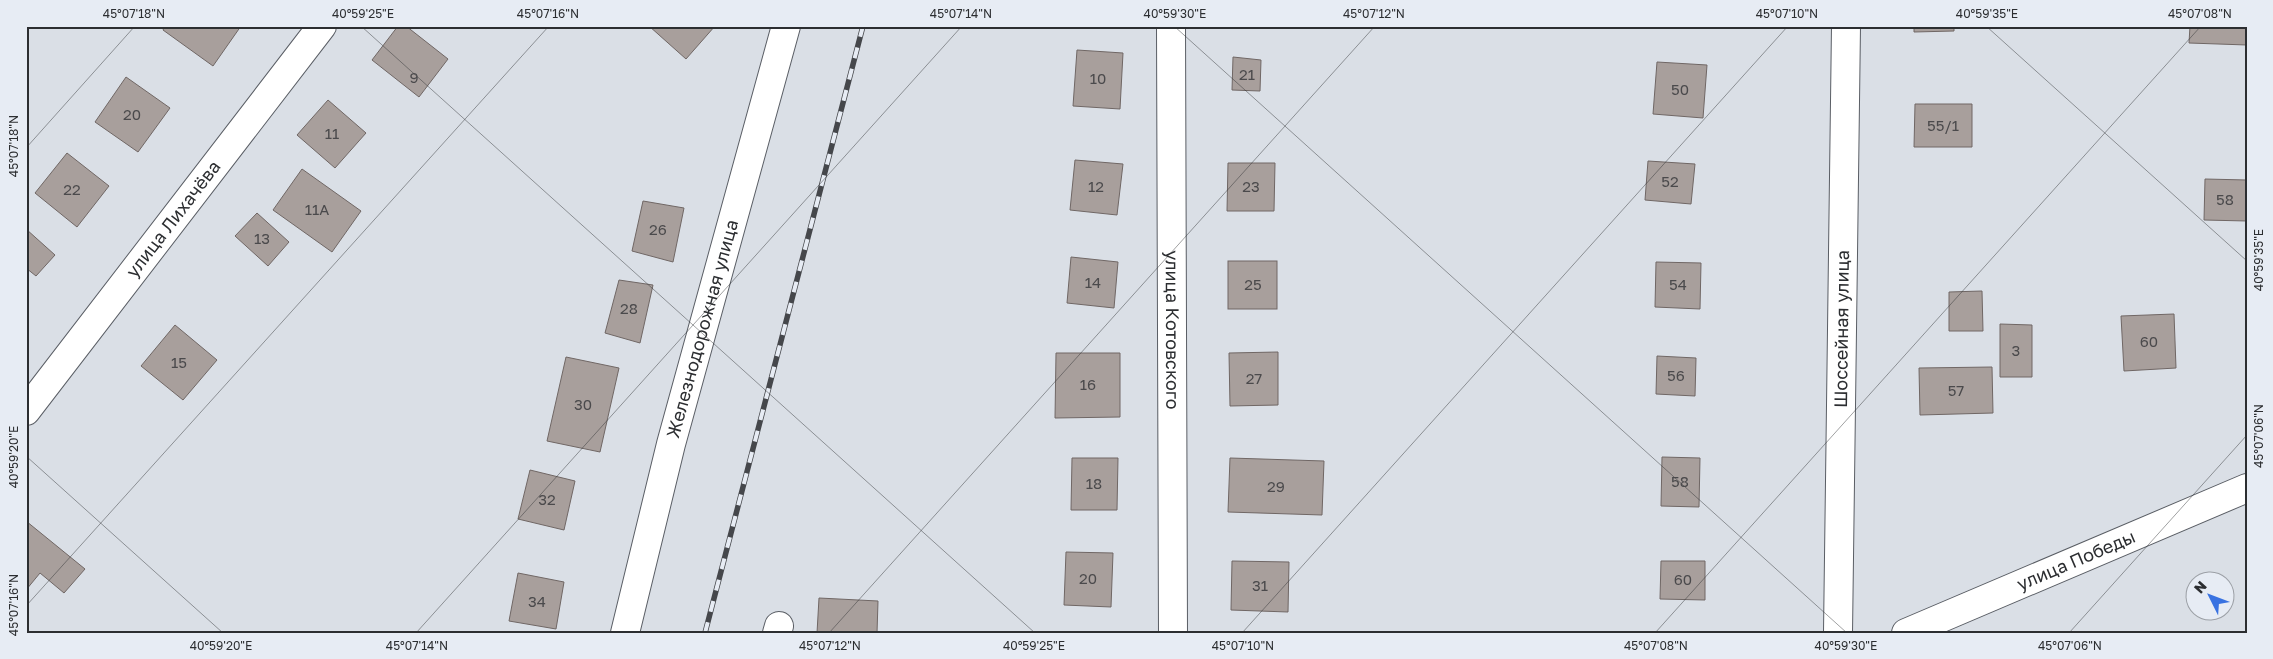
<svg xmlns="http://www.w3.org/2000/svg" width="2273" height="659" viewBox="0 0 2273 659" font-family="'Golos Text',sans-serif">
<rect width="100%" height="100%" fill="#dadfe6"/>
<!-- building -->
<g fill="#a89f9c" stroke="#706765">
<polygon points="165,26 241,26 213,66 163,30"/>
<polygon points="398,26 406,26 448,59 419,97 372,60"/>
<polygon points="649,26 715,26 686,59"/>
<polygon points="1914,26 1954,26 1954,31 1914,32"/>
<polygon points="2190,26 2247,26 2247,45 2189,43"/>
<polygon points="1077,50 1123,53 1120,109 1073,106"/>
<polygon points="1233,57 1261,60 1260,91 1232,90"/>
<polygon points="1657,62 1707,65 1703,118 1653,114"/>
<polygon points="126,77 170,108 138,152 95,122"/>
<polygon points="328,100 366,133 335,168 297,135"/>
<polygon points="1915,104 1972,104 1972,147 1914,147"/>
<polygon points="67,153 109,186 77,227 35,193"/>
<polygon points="1075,160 1123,164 1117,215 1070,210"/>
<polygon points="1648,161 1695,164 1691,204 1645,200"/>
<polygon points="1228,163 1275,163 1274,211 1227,211"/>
<polygon points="302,169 361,211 332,252 273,210"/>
<polygon points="2205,179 2247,180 2247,221 2204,220"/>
<polygon points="643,201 684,208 673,262 632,251"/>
<polygon points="257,213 289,242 268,266 235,236"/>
<polygon points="26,229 55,255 36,276 26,268"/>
<polygon points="1071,257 1118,262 1114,308 1067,303"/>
<rect x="1228" y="261" width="49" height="48"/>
<polygon points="1656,262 1701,263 1700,309 1655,307"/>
<polygon points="619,280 653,285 640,343 605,333"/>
<polygon points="1982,291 1983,331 1949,331 1949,292"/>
<polygon points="2174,314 2176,368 2124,371 2121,316"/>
<polygon points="2000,324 2032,325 2032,377 2000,377"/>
<polygon points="175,325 217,360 183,400 141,366"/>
<polygon points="1278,352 1278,405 1230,406 1229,353"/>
<polygon points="1056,353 1120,353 1120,417 1055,418"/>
<polygon points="1657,356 1696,358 1695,396 1656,394"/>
<polygon points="566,357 619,368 600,452 547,441"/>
<polygon points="1992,367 1993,413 1920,415 1919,368"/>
<polygon points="1662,457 1700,458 1699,507 1661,506"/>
<polygon points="1072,458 1118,458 1117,510 1071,510"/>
<polygon points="1230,458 1324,461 1322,515 1228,512"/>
<polygon points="530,470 575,481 564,530 518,519"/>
<polygon points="26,521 85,569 64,593 40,573 26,590"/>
<polygon points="1066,552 1113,553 1111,607 1064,605"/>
<polygon points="1232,561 1289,562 1288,612 1231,610"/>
<polygon points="1661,561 1705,561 1705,600 1660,599"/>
<polygon points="518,573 564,582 556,629 509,621"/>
<polygon points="819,598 878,601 877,633 817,633"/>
</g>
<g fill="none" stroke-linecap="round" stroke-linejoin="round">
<defs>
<g id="street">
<path id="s1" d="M1171,26L1173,633"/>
<path id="s2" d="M26,411L322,26"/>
<path id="s3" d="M625,633L671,444L786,26"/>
<polyline points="777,633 779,626"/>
<path id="s4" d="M1906,633L2247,488"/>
</g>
<g id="secondary">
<path id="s5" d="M1838,633L1846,26"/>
</g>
</defs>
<!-- street casing -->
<use href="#street" stroke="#5a5e65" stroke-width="30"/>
<!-- secondary casing -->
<use href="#secondary" stroke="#5a5e65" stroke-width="30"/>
<!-- street -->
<use href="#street" stroke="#fff" stroke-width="28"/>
<!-- secondary -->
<use href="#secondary" stroke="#fff" stroke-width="28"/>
<defs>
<polyline id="rail" points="705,633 863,26"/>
</defs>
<!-- rail casing -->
<use href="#rail" stroke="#45474b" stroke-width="5.5"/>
<!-- rail -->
<use href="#rail" stroke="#e7ecf4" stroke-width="4" stroke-dasharray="11" stroke-linecap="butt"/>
</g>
<!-- ticks -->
<path fill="none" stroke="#2c2e31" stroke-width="1" stroke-opacity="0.45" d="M361,26L1035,633M1174,26L1847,633M1986,26L2247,261M26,148L135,26M26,456L223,633M26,606L549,26M416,633L962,26M829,633L1375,26M1242,633L1788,26M1655,633L2201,26M2069,633L2247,435"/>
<g text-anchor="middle" stroke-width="5" stroke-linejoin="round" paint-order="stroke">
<!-- number labels -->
<g font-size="15" fill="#4b4a4c">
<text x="1247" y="80">21</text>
<text x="414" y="83">9</text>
<text x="1098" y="84">10</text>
<text x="1680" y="95">50</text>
<text x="132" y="120">20</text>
<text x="1943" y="131">55/1</text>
<text x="332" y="139">11</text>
<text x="1670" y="187">52</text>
<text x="1096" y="192">12</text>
<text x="1251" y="192">23</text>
<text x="72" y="195">22</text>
<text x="2225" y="205">58</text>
<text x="317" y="215">11А</text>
<text x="658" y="235">26</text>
<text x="262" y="244">13</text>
<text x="1093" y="288">14</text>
<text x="1253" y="290">25</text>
<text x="1678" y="290">54</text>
<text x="629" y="314">28</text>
<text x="2149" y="347">60</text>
<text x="2016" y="356">3</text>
<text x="179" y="368">15</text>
<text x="1676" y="381">56</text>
<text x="1254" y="384">27</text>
<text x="1088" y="390">16</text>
<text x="1956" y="396">57</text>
<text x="583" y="410">30</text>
<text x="1680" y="487">58</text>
<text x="1094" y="489">18</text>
<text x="1276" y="492">29</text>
<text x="547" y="505">32</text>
<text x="1088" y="584">20</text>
<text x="1683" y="585">60</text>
<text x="1260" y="591">31</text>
<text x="537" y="607">34</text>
</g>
<!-- street labels -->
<g font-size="18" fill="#2c2e31" stroke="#e7ecf4">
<text dy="6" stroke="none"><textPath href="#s2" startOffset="242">улица Лихачёва</textPath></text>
<text dy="6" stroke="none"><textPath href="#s3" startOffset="314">Железнодорожная улица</textPath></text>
<text dy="6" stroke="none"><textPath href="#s5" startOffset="304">Шоссейная улица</textPath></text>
<text dy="6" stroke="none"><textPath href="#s1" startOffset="304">улица Котовского</textPath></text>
<text dy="6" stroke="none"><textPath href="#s4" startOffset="185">улица Победы</textPath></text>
</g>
</g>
<!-- border -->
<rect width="2273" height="659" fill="none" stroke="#e7ecf4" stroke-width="55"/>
<!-- north arrow -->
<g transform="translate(2210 596) rotate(312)"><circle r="24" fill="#e7ecf4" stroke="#9ca0a6"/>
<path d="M0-4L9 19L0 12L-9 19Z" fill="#3972e1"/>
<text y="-8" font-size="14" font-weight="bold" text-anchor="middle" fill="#2c2e31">N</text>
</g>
<rect x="28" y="28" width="2218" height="604" fill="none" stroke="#2c2e31" stroke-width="2"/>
<g font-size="12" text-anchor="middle" fill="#2c2e31">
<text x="134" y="18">45°07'18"N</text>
<text x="363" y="18">40°59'25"E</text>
<text x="548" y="18">45°07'16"N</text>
<text x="961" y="18">45°07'14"N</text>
<text x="1175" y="18">40°59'30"E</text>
<text x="1374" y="18">45°07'12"N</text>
<text x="1787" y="18">45°07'10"N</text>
<text x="1987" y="18">40°59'35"E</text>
<text x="2200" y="18">45°07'08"N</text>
<text transform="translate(14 146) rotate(-90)" y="4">45°07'18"N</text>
<text transform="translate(2259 260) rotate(-90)" y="4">40°59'35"E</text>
<text transform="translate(2259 436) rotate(-90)" y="4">45°07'06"N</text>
<text transform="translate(14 457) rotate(-90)" y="4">40°59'20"E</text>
<text transform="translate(14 605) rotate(-90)" y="4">45°07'16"N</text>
<text x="221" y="650">40°59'20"E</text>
<text x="417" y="650">45°07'14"N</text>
<text x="830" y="650">45°07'12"N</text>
<text x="1034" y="650">40°59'25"E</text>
<text x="1243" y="650">45°07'10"N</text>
<text x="1656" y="650">45°07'08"N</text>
<text x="1846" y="650">40°59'30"E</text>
<text x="2070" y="650">45°07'06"N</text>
</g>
</svg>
